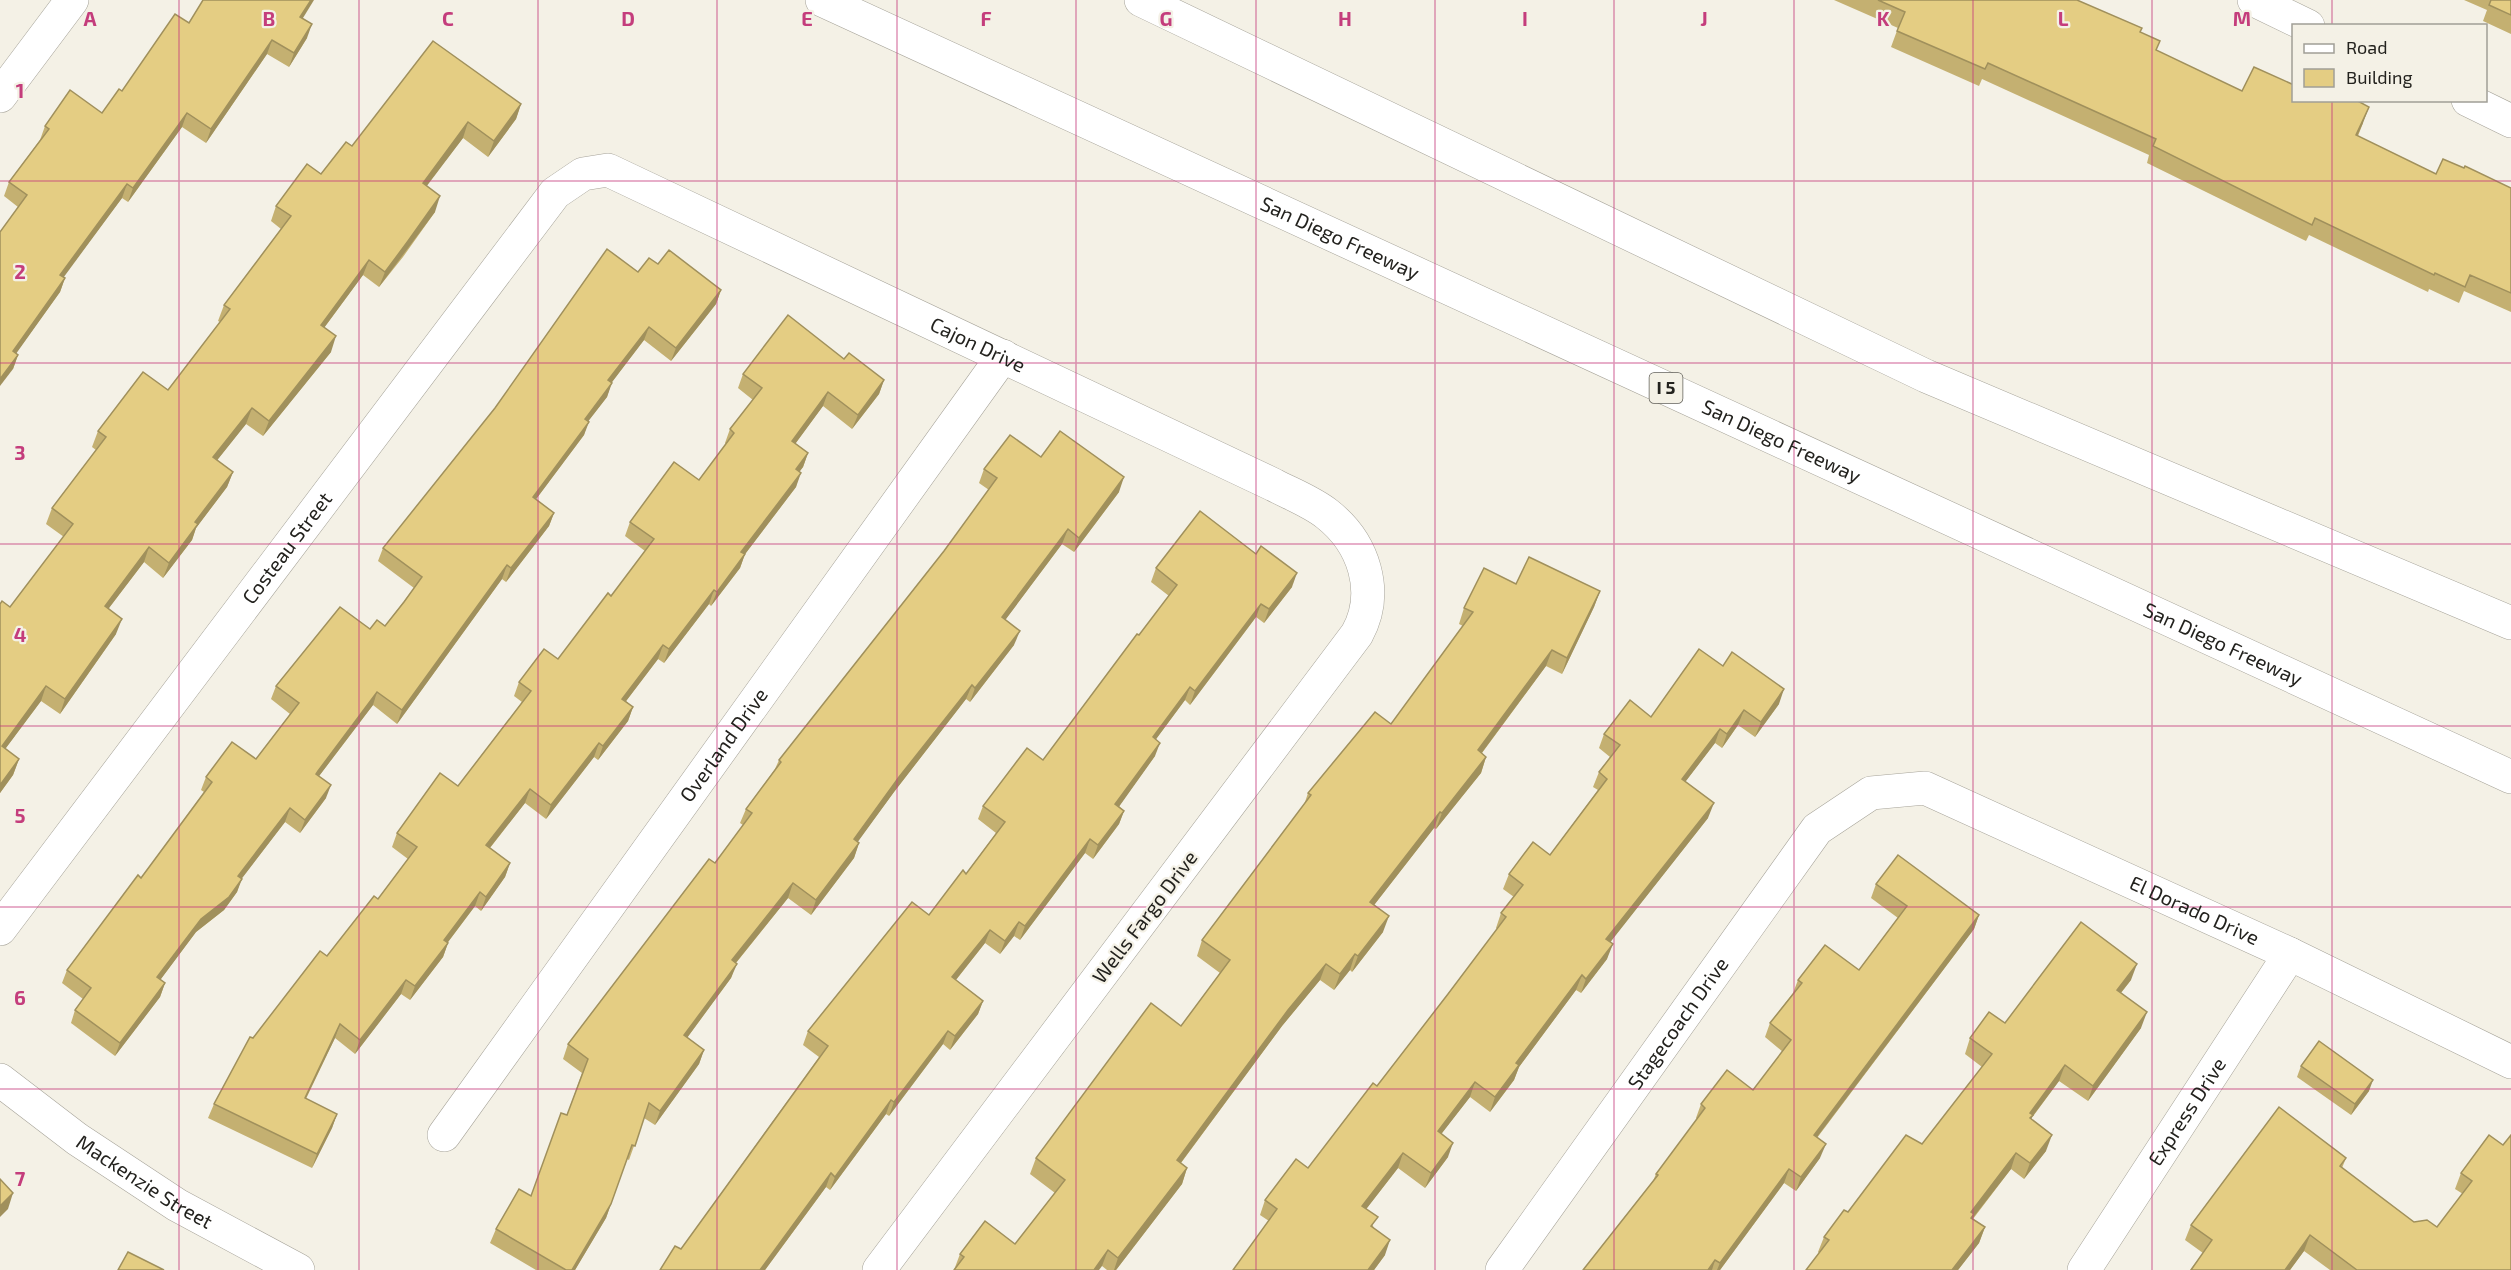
<svg xmlns="http://www.w3.org/2000/svg" width="2511" height="1270" viewBox="0 0 2511 1270" font-family="'Exo 2',sans-serif">
<rect width="100%" height="100%" fill="#f4f1e6"/>
<g fill="none" stroke-linecap="round" stroke-linejoin="round">
<defs>
<g id="street">
<polyline points="2254,0 2308,26"/>
<polyline points="0,96 72,0"/>
<polyline points="2468,100 2511,121"/>
<path id="s1" d="M444,1135L1003,356"/>
<path id="s2" d="M1502,1270L1817,829L1871,793L1925,788L2290,954L2511,1062"/>
<path id="s3" d="M2084,1270L2290,954"/>
</g>
<g id="secondary">
<path id="s4" d="M0,929L555,193L583,174L608,170L1274,485C1291,494 1312,502 1327,514C1364,543 1380,592 1357,634L879,1270"/>
<path id="s5" d="M0,1080L77,1139L177,1205L298,1270"/>
</g>
<g id="highway">
<path id="s6" d="M822,0L2511,777"/>
<polyline points="1141,0 1926,376 2511,623"/>
</g>
</defs>
<!-- street casing -->
<use href="#street" stroke="#a6a399" stroke-width="34"/>
<!-- secondary casing -->
<use href="#secondary" stroke="#a6a399" stroke-width="34"/>
<!-- highway casing -->
<use href="#highway" stroke="#a6a399" stroke-width="34"/>
<!-- street -->
<use href="#street" stroke="#fff" stroke-width="33"/>
<!-- secondary -->
<use href="#secondary" stroke="#fff" stroke-width="33"/>
<!-- highway -->
<use href="#highway" stroke="#fff" stroke-width="33"/>
</g>
<!-- wall -->
<g fill="#c4b071">
<polygon points="1834,0 2077,0 2140,32 2157,51 2242,91 2363,123 2358,136 2436,174 2464,168 2511,188 2511,312 2464,291 2459,303 2429,289 2428,292 2309,235 2306,241 2147,163 2149,155 1982,79 1979,86 1891,47 1898,28"/>
<polygon points="2464,0 2511,0 2511,34 2483,21 2487,10"/>
<polygon points="303,18 307,38 289,67 267,54 206,143 182,127 128,202 122,198 63,277 65,278 60,292 16,353 18,355 13,369 18,207 4,196 9,182 40,140 45,126 102,113 189,23"/>
<polygon points="521,104 516,119 488,157 463,138 426,186 435,212 403,257 379,287 363,275 324,328 331,352 263,436 246,424 217,460 233,472 227,487 196,528 192,540 163,578 144,562 109,608 116,634 60,714 41,701 5,749 19,759 13,775 0,793 10,607 64,537 46,524 52,508 96,450 92,447 98,431 168,390 220,322 218,321 224,305 281,229 271,221 276,206 321,174 352,146"/>
<polygon points="658,264 721,290 716,304 671,361 644,340 611,383 607,397 588,421 584,435 536,499 554,513 549,526 506,582 502,579 397,724 373,705 319,776 326,798 300,833 285,822 241,879 237,892 224,910 196,932 160,980 165,983 160,997 115,1056 71,1023 75,1010 83,999 62,983 67,970 141,878 204,792 201,790 206,777 256,759 290,714 271,699 276,686 370,629 385,626 414,588 378,561 383,548 638,272"/>
<polygon points="844,359 884,380 879,394 852,429 823,406 795,444 808,453 803,467 799,472 796,487 745,554 740,568 711,606 709,604 664,663 658,659 626,701 633,707 628,721 598,760 594,757 546,819 525,803 490,848 510,863 505,877 481,911 475,906 448,942 448,943 443,957 410,1000 401,994 355,1054 335,1038 306,1099 337,1114 332,1128 312,1168 208,1118 214,1104 253,1038 378,899 408,859 392,847 397,833 458,786 522,702 514,696 519,682 558,659 611,596 645,551 625,536 630,522 699,480 726,444 725,443 730,429 753,400 738,388 743,374"/>
<polygon points="1041,457 1119,492 1074,552 1062,544 1005,620 1014,645 970,702 966,699 894,792 857,842 859,843 854,858 811,915 788,898 736,963 731,978 687,1038 704,1050 699,1064 655,1125 644,1118 629,1160 627,1159 606,1218 575,1270 536,1270 490,1243 496,1229 531,1196 567,1115 582,1073 563,1059 568,1044 715,863 743,825 740,823 746,809 775,769 779,760 944,551 989,490 979,483 984,469"/>
<polygon points="1156,568 1292,587 1264,623 1256,617 1190,705 1185,700 1156,739 1155,756 1119,806 1124,811 1119,824 1093,859 1085,853 1020,940 1014,936 1000,954 985,943 956,980 983,1001 978,1014 950,1050 943,1044 889,1116 886,1114 830,1190 826,1187 765,1270 660,1270 681,1249 819,1057 803,1045 808,1031 929,915 966,874 996,833 978,819 983,806 1043,760 1169,596 1151,582"/>
<polygon points="1516,584 1600,591 1594,607 1562,674 1546,666 1482,753 1486,757 1481,773 1436,829 1434,828 1374,905 1383,932 1352,972 1350,970 1334,990 1320,980 1282,1026 1181,1163 1187,1168 1182,1184 1116,1270 1107,1270 1102,1266 954,1270 960,1254 1015,1244 1055,1193 1030,1174 1036,1158 1181,1026 1220,973 1197,956 1202,940 1304,805 1308,793 1391,724 1463,626 1459,624 1464,608"/>
<polygon points="1723,666 1779,704 1755,737 1738,725 1722,748 1715,743 1685,782 1708,818 1610,942 1607,959 1581,993 1576,990 1519,1067 1514,1080 1490,1112 1470,1097 1441,1134 1448,1157 1425,1188 1398,1168 1366,1209 1385,1255 1374,1270 1233,1270 1269,1221 1260,1215 1265,1200 1308,1168 1377,1086 1448,994 1497,929 1496,928 1501,913 1514,897 1503,889 1509,874 1550,855 1598,790 1593,787 1599,772 1610,757 1599,748 1604,734 1651,717"/>
<polygon points="1876,884 1979,915 1974,929 1817,1138 1820,1158 1796,1191 1784,1183 1720,1270 1583,1270 1653,1181 1656,1174 1697,1119 1696,1118 1701,1104 1753,1090 1783,1052 1765,1037 1770,1023 1793,993 1798,980 1859,970 1898,918 1871,898"/>
<polygon points="2131,980 2121,993 2141,1028 2088,1101 2059,1081 2031,1119 2046,1151 2024,1179 2011,1169 1973,1219 1985,1227 1979,1243 1958,1270 1806,1270 1819,1253 1818,1252 1824,1237 1848,1212 1922,1144 1982,1067 1965,1054 1970,1038"/>
<polygon points="2301,1066 2369,1091 2351,1115 2297,1077"/>
<polygon points="2489,1135 2511,1270 2330,1270 2304,1251 2290,1270 2190,1270 2203,1253 2185,1240 2191,1225 2346,1158 2342,1168 2414,1222 2437,1227 2463,1194 2455,1189 2461,1173"/>
</g>
<!-- shaded-wall -->
<g fill="#a0905c">
<polygon points="311,0 314,0 295,31 300,17"/>
<polygon points="312,24 307,38 289,67 294,53"/>
<polygon points="272,40 267,54 206,143 211,129"/>
<polygon points="521,104 516,119 488,157 494,141"/>
<polygon points="2369,107 2363,123 2350,152 2356,135"/>
<polygon points="187,113 182,127 128,202 133,188"/>
<polygon points="468,122 463,138 417,199 423,183"/>
<polygon points="127,184 122,198 55,289 60,275"/>
<polygon points="440,196 435,212 379,287 385,272"/>
<polygon points="369,260 363,275 315,340 321,325"/>
<polygon points="65,278 60,292 8,365 13,351"/>
<polygon points="721,290 716,304 671,361 676,348"/>
<polygon points="649,327 644,340 603,394 608,380"/>
<polygon points="336,336 331,352 263,436 269,421"/>
<polygon points="18,355 13,369 0,386 0,379"/>
<polygon points="884,380 879,394 852,429 858,415"/>
<polygon points="612,383 607,397 580,432 585,419"/>
<polygon points="828,392 823,406 787,455 792,441"/>
<polygon points="252,408 246,424 207,473 213,457"/>
<polygon points="589,422 584,435 528,510 533,497"/>
<polygon points="808,453 803,467 791,483 796,469"/>
<polygon points="233,472 227,487 196,528 192,540 163,578 169,563 195,522"/>
<polygon points="801,473 796,487 736,566 741,552"/>
<polygon points="1124,477 1119,492 1074,552 1079,538"/>
<polygon points="554,513 549,526 506,582 511,568"/>
<polygon points="1068,529 1062,544 997,631 1002,617"/>
<polygon points="149,547 144,562 99,621 105,606"/>
<polygon points="745,554 740,568 711,606 717,592"/>
<polygon points="507,565 502,579 397,724 402,710"/>
<polygon points="1297,573 1292,587 1264,623 1269,609"/>
<polygon points="714,590 709,604 664,663 669,649"/>
<polygon points="1600,591 1594,607 1562,674 1567,658"/>
<polygon points="1261,604 1256,617 1190,705 1195,691"/>
<polygon points="122,619 116,634 60,714 65,699"/>
<polygon points="1020,631 1014,645 970,702 975,688"/>
<polygon points="663,645 658,659 617,713 622,699"/>
<polygon points="1552,650 1546,666 1472,766 1478,750"/>
<polygon points="972,685 966,699 894,792 849,854 854,839 899,777"/>
<polygon points="46,686 41,701 0,756 2,746"/>
<polygon points="1190,687 1185,700 1148,750 1153,737"/>
<polygon points="1784,689 1779,704 1755,737 1761,722"/>
<polygon points="377,692 373,705 313,784 318,771"/>
<polygon points="633,707 628,721 598,760 603,746"/>
<polygon points="1744,710 1738,725 1722,748 1727,734"/>
<polygon points="1720,729 1715,743 1676,794 1682,779"/>
<polygon points="599,743 594,757 546,819 551,805"/>
<polygon points="1160,743 1155,756 1111,818 1115,804"/>
<polygon points="1486,757 1481,773 1436,829 1442,813"/>
<polygon points="19,759 13,775 0,793 0,785"/>
<polygon points="331,785 326,798 300,833 305,820"/>
<polygon points="530,789 525,803 481,859 486,845"/>
<polygon points="1714,803 1708,818 1601,954 1606,939"/>
<polygon points="290,808 285,822 233,890 238,876"/>
<polygon points="1124,811 1119,824 1093,859 1098,845"/>
<polygon points="1440,812 1434,828 1364,918 1370,902"/>
<polygon points="1090,839 1085,853 1020,940 1025,926"/>
<polygon points="859,843 854,858 811,915 816,900"/>
<polygon points="510,863 505,877 481,911 486,897"/>
<polygon points="242,879 237,892 224,910 196,932 152,991 157,977 201,919"/>
<polygon points="793,883 788,898 726,975 732,960"/>
<polygon points="480,892 475,906 439,954 444,940"/>
<polygon points="1979,915 1974,929 1808,1149 1814,1135"/>
<polygon points="1389,916 1383,932 1352,972 1358,956"/>
<polygon points="1019,922 1014,936 1000,954 1005,941"/>
<polygon points="990,930 985,943 947,991 952,977"/>
<polygon points="448,943 443,957 410,1000 415,986"/>
<polygon points="1613,944 1607,959 1581,993 1586,979"/>
<polygon points="1355,954 1350,970 1334,990 1340,974"/>
<polygon points="737,964 731,978 678,1050 684,1035"/>
<polygon points="1326,964 1320,980 1282,1026 1171,1176 1177,1160 1288,1010"/>
<polygon points="2137,964 2131,980 2111,1005 2117,990"/>
<polygon points="1582,975 1576,990 1519,1067 1514,1080 1490,1112 1495,1097 1516,1063"/>
<polygon points="406,980 401,994 355,1054 360,1040"/>
<polygon points="165,983 160,997 115,1056 120,1043"/>
<polygon points="983,1001 978,1014 950,1050 955,1036"/>
<polygon points="2147,1012 2141,1028 2088,1101 2093,1086"/>
<polygon points="340,1024 335,1038 299,1112 305,1098"/>
<polygon points="948,1031 943,1044 889,1116 894,1102"/>
<polygon points="704,1050 699,1064 655,1125 660,1111"/>
<polygon points="2065,1065 2059,1081 2032,1117 2027,1131 2030,1113"/>
<polygon points="2373,1080 2369,1091 2351,1115 2355,1104"/>
<polygon points="1475,1082 1470,1097 1432,1146 1438,1131"/>
<polygon points="891,1100 886,1114 830,1190 835,1177"/>
<polygon points="337,1114 332,1128 312,1168 317,1154"/>
<polygon points="2052,1135 2046,1151 2024,1179 2030,1163"/>
<polygon points="1453,1143 1448,1157 1425,1188 1431,1173"/>
<polygon points="1826,1144 1820,1158 1796,1191 1801,1177"/>
<polygon points="1403,1153 1398,1168 1357,1221 1362,1206"/>
<polygon points="2016,1153 2011,1169 1972,1219 1971,1212"/>
<polygon points="1187,1168 1182,1184 1116,1270 1114,1270 1118,1258"/>
<polygon points="1789,1169 1784,1183 1720,1270 1717,1270 1720,1263"/>
<polygon points="831,1173 826,1187 765,1270 760,1270"/>
<polygon points="13,1193 8,1209 0,1217 0,1206"/>
<polygon points="611,1204 606,1218 575,1270 572,1270"/>
<polygon points="1985,1227 1979,1243 1958,1270 1952,1270"/>
<polygon points="2310,1235 2304,1251 2290,1270 2285,1270"/>
<polygon points="1390,1240 1385,1255 1374,1270 1368,1270"/>
<polygon points="1108,1250 1102,1266 1099,1270 1094,1270"/>
<polygon points="1715,1260 1712,1270 1708,1270"/>
</g>
<!-- building -->
<g fill="#e4cd83" stroke="#a0905c" stroke-width="1.5">
<polygon points="203,0 311,0 300,17 312,24 294,53 272,40 211,129 187,113 133,188 127,184 60,275 65,278 13,351 18,355 0,379 0,232 27,195 9,182 49,129 45,126 70,90 102,113 119,89 122,91 175,14 189,23"/>
<polygon points="1878,0 2077,0 2142,28 2140,32 2160,41 2156,50 2242,91 2254,67 2294,85 2294,100 2356,100 2369,107 2356,135 2436,174 2443,159 2464,168 2465,166 2511,188 2511,293 2470,275 2465,287 2435,273 2434,275 2315,218 2312,225 2153,146 2156,139 1988,63 1985,69 1897,31 1905,12"/>
<polygon points="2491,0 2511,0 2511,15 2489,5"/>
<polygon points="433,41 521,104 494,141 468,122 423,183 440,196 408,241 385,272 369,260 321,325 336,336 269,421 252,408 213,457 233,472 195,522 198,524 169,563 149,547 105,606 122,619 65,699 46,686 2,746 19,759 0,785 0,604 2,601 10,607 73,524 52,508 106,437 98,431 143,372 168,390 230,309 224,305 291,216 276,206 307,164 321,174 346,142 352,146"/>
<polygon points="607,249 638,272 649,258 658,264 669,250 721,290 676,348 649,327 608,380 612,383 585,419 589,422 533,497 554,513 511,568 507,565 402,710 377,692 318,771 316,774 331,785 305,820 290,808 238,876 242,879 229,897 201,919 157,977 165,983 120,1043 75,1010 91,988 67,970 138,875 141,878 212,782 206,777 232,742 256,759 299,703 276,686 340,607 370,629 377,620 385,626 404,602 422,577 383,548 495,408"/>
<polygon points="788,315 844,359 849,353 884,380 858,415 828,392 792,441 808,453 796,469 801,473 741,552 745,554 717,592 714,590 669,649 663,645 622,699 633,707 603,746 599,743 551,805 530,789 486,845 510,863 486,897 480,892 444,940 448,943 415,986 406,980 360,1040 340,1024 305,1098 337,1114 317,1154 214,1104 250,1037 253,1038 320,951 327,956 374,896 378,899 417,847 397,833 440,773 458,786 531,691 519,682 544,649 558,659 608,593 611,596 654,539 630,522 674,462 699,480 734,433 730,429 762,388 743,374"/>
<polygon points="1060,431 1124,477 1079,538 1068,529 1002,617 1020,631 975,688 972,685 899,777 854,839 859,843 816,900 793,883 732,960 737,964 684,1035 704,1050 660,1111 649,1103 635,1146 632,1145 611,1204 572,1270 566,1270 496,1229 519,1189 531,1196 561,1113 567,1115 588,1059 568,1044 709,859 715,863 752,813 746,809 781,762 779,760 944,551 997,478 984,469 1010,435 1041,457"/>
<polygon points="1200,511 1256,554 1261,546 1297,573 1269,609 1261,604 1195,691 1190,687 1153,737 1160,743 1115,804 1124,811 1098,845 1090,839 1025,926 1019,922 1005,941 990,930 952,977 983,1001 955,1036 948,1031 894,1102 891,1100 835,1177 831,1173 760,1270 660,1270 675,1246 681,1249 828,1046 808,1031 912,902 929,915 963,870 966,874 1005,822 983,806 1027,748 1043,760 1137,634 1139,635 1177,585 1156,568"/>
<polygon points="1529,557 1600,591 1567,658 1552,650 1478,750 1486,757 1442,813 1440,812 1370,902 1389,916 1358,956 1355,954 1340,974 1326,964 1288,1010 1177,1160 1187,1168 1118,1258 1108,1250 1094,1270 954,1270 964,1257 960,1254 985,1221 1015,1244 1065,1180 1036,1158 1151,1003 1181,1026 1230,960 1202,940 1311,795 1308,793 1375,712 1391,724 1473,612 1464,608 1484,568 1516,584"/>
<polygon points="1699,649 1723,666 1732,652 1784,689 1761,722 1744,710 1727,734 1720,729 1682,779 1714,803 1606,939 1613,944 1586,979 1582,975 1516,1063 1519,1065 1495,1097 1475,1082 1438,1131 1453,1143 1431,1173 1403,1153 1362,1206 1378,1217 1371,1226 1390,1240 1368,1270 1233,1270 1277,1209 1265,1200 1296,1159 1308,1168 1373,1083 1377,1086 1448,994 1506,917 1501,913 1523,885 1509,874 1533,842 1550,855 1607,779 1599,772 1620,745 1604,734 1630,700 1651,717"/>
<polygon points="1898,855 1979,915 1814,1135 1826,1144 1801,1177 1789,1169 1720,1263 1715,1260 1708,1270 1583,1270 1658,1175 1656,1174 1705,1108 1701,1104 1727,1070 1753,1090 1791,1040 1770,1023 1802,983 1798,980 1825,945 1859,970 1907,906 1876,884"/>
<polygon points="2081,922 2137,964 2117,990 2147,1012 2093,1086 2065,1065 2030,1113 2033,1115 2030,1118 2052,1135 2030,1163 2016,1153 1971,1212 1974,1214 1971,1218 1985,1227 1952,1270 1806,1270 1829,1240 1824,1237 1844,1210 1848,1212 1906,1135 1922,1144 1992,1054 1970,1038 1989,1012 2005,1023"/>
<polygon points="2319,1041 2373,1080 2355,1104 2301,1066"/>
<polygon points="2279,1107 2346,1158 2340,1166 2414,1222 2427,1220 2437,1227 2472,1181 2461,1173 2489,1135 2503,1145 2511,1135 2511,1270 2357,1270 2310,1235 2285,1270 2191,1270 2212,1240 2191,1225"/>
<polygon points="0,1179 13,1193 0,1206"/>
<polygon points="128,1252 164,1270 118,1270"/>
</g>
<!-- grid -->
<path fill="none" stroke="#c43d7c" stroke-width="1.5" stroke-opacity="0.55" d="M179,0V1270M359,0V1270M538,0V1270M717,0V1270M897,0V1270M1076,0V1270M1256,0V1270M1435,0V1270M1614,0V1270M1794,0V1270M1973,0V1270M2152,0V1270M2332,0V26M2332,100V1270M0,181H2511M0,363H2511M0,544H2511M0,726H2511M0,907H2511M0,1089H2511"/>
<g text-anchor="middle" stroke-width="4.5" stroke-linejoin="round" paint-order="stroke">
<!-- shield labels -->
<rect fill="#f4f1e6" stroke="#62605a" stroke-width="1.5" x="1649.5" y="373" width="33" height="30" rx="4.5"/>
<g font-size="18" font-weight="bold" fill="#23221e">
<text x="1666" y="394">I 5</text>
</g>
<!-- street labels -->
<g font-size="20" fill="#23221e" stroke="#f4f1e6">
<text dy="7" stroke="none"><textPath href="#s6" startOffset="570">San Diego Freeway</textPath></text>
<text dy="7" stroke="none"><textPath href="#s4" startOffset="1390">Cajon Drive</textPath></text>
<text dy="7" stroke="none"><textPath href="#s6" startOffset="1056">San Diego Freeway</textPath></text>
<text dy="7" stroke="none"><textPath href="#s4" startOffset="477">Costeau Street</textPath></text>
<text dy="7" stroke="none"><textPath href="#s6" startOffset="1542">San Diego Freeway</textPath></text>
<text dy="7" stroke="none"><textPath href="#s1" startOffset="480">Overland Drive</textPath></text>
<text dy="7" stroke="none"><textPath href="#s2" startOffset="957">El Dorado Drive</textPath></text>
<text transform="translate(1145 917) rotate(-53)" y="7">Wells Fargo Drive</text>
<text dy="7" stroke="none"><textPath href="#s2" startOffset="303">Stagecoach Drive</textPath></text>
<text dy="7" stroke="none"><textPath href="#s3" startOffset="189">Express Drive</textPath></text>
<text dy="7" stroke="none"><textPath href="#s5" startOffset="177">Mackenzie Street</textPath></text>
</g>
</g>
<g font-size="20" text-anchor="middle" font-weight="bold" fill="#c43d7c" stroke="#f4f1e6" stroke-width="4.5" stroke-linejoin="round" paint-order="stroke">
<text x="90" y="26">A</text>
<text x="269" y="26">B</text>
<text x="448" y="26">C</text>
<text x="628" y="26">D</text>
<text x="807" y="26">E</text>
<text x="986" y="26">F</text>
<text x="1166" y="26">G</text>
<text x="1345" y="26">H</text>
<text x="1525" y="26">I</text>
<text x="1704" y="26">J</text>
<text x="1883" y="26">K</text>
<text x="2063" y="26">L</text>
<text x="2242" y="26">M</text>
<text x="20" y="98">1</text>
<text x="20" y="279">2</text>
<text x="20" y="460">3</text>
<text x="20" y="642">4</text>
<text x="20" y="823">5</text>
<text x="20" y="1005">6</text>
<text x="20" y="1186">7</text>
</g>
<!-- legend -->
<rect x="2292" y="24" width="195" height="78" fill="#f4f1e6" stroke="#a09e96" stroke-width="1.5"/>
<rect x="2304" y="44" width="30" height="9" fill="#ffffff" stroke="#a09e96" stroke-width="1.5"/>
<text x="2346" y="54" font-size="18" fill="#23221e">Road</text>
<rect x="2304" y="69" width="30" height="18" fill="#e4cd83" stroke="#a09e96" stroke-width="1.5"/>
<text x="2346" y="84" font-size="18" fill="#23221e">Building</text>
</svg>
